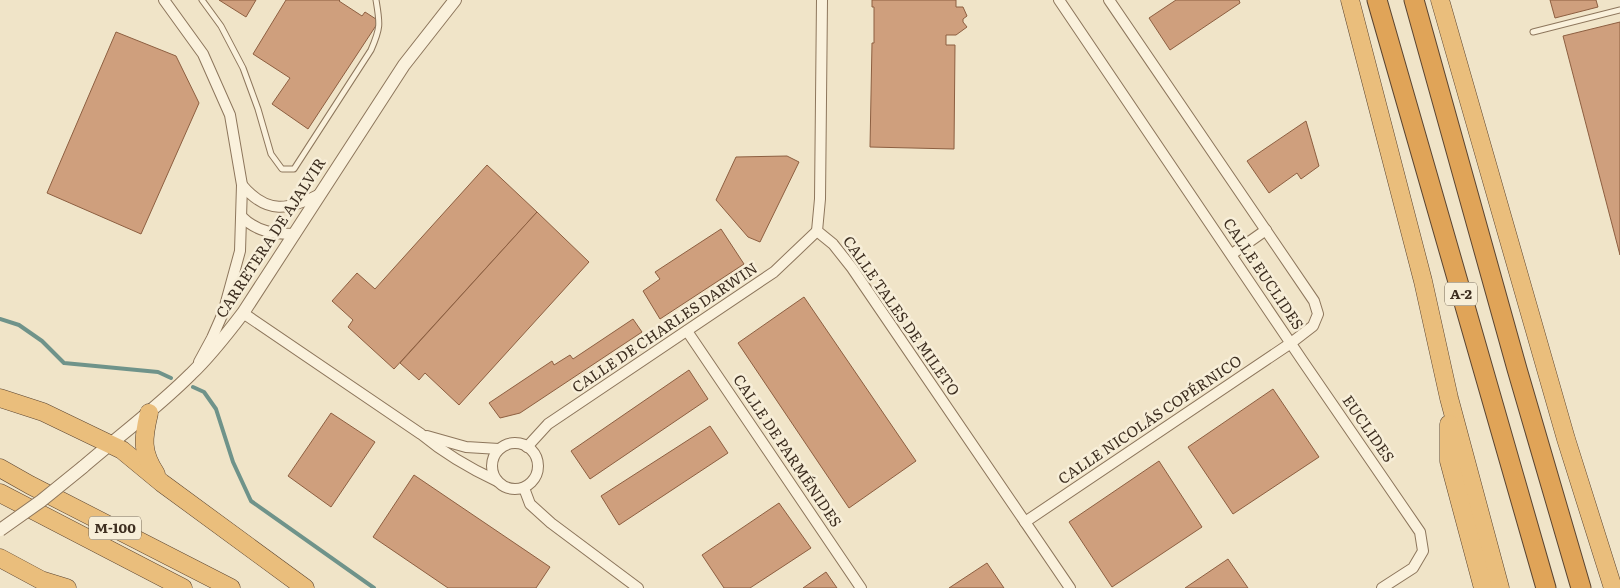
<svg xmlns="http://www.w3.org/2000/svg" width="1620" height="588" viewBox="0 0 1620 588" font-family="Literata,serif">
<rect width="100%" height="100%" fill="#f0e4c8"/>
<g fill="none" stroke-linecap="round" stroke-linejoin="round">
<!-- stream -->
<g stroke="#6f938a" stroke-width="4">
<polyline points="0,319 19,325 42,341 64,363 158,372 171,378"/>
<polyline points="193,387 204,392 216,409 233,462 251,501 374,588"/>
</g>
</g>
<!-- building -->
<g fill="#cf9f7d" stroke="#8d5f41">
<polygon points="219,0 256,0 246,17"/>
<polygon points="286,0 340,0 339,1 362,16 365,12 379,21 308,129 272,104 290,78 253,54"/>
<polygon points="872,0 956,0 956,7 963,7 967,16 963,19 963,22 967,27 956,35 946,35 946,45 955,45 954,149 870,147 872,43 874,43 874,7 872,7"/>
<polygon points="1176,0 1239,0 1240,3 1170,50 1149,18"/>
<polygon points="1550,0 1596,0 1598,7 1555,18"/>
<polygon points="1620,22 1620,255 1563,36"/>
<polygon points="116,32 176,56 199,103 141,234 47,193"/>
<polygon points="1306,121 1319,166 1301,179 1297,173 1269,193 1247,161"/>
<polygon points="787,156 799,162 760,242 748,237 716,200 736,157"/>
<polygon points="487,165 537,212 394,369 348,327 353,320 332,301 357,273 375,289"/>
<polygon points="537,212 589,262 459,405 425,373 419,380 400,363"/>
<polygon points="721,229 744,264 660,319 643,291 660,279 655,272"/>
<polygon points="804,297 916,461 849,508 738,343"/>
<polygon points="633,319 642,332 520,413 500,418 489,403 552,361 554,365 570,355 573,359"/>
<polygon points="689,370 708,399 590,479 571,451"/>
<polygon points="1273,389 1319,457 1233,514 1188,447"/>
<polygon points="331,413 375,442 331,507 288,476"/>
<polygon points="710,426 728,453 619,525 601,496"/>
<polygon points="1159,461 1202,527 1112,587 1069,522"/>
<polygon points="414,475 550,567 536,588 448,588 373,537"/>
<polygon points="779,503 811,548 750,588 724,588 702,555"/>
<polygon points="1228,559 1248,588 1185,588"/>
<polygon points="987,563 1004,588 949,588"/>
<polygon points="826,572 837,588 803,588"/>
</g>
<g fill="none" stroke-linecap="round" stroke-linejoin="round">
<defs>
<g id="service">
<path d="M202,0L221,26L243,68L258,109L271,154L282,169H294L371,50C381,27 380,24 376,0"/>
<polyline points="1533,32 1620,10"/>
</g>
<g id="minor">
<polyline points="164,0 203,54 230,115 242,185 240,251 223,313 212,338 199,362"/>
<polyline points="822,0 820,199 817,231 833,244 852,268 1070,588"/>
<polyline points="1059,0 1302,360 1420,532 1423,551 1413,568 1382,588"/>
<path d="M242,185C267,215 289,210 320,194"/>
<path d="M242,217C257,232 274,234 295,234"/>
<polyline points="1232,254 1266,230"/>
<path d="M243,313L421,434C445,454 469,468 497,481"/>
<polyline points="687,331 861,588"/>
<polyline points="427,436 466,447 499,449"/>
<circle cx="515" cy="466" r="23"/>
<polyline points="527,447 548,424 774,272 817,231"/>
<polyline points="524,488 530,504 551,523 638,588"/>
<polyline points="1025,522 1291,343 1313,326 1318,314 1314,301 1109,0"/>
</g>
<path id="tertiary" d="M83,467C119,436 157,408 191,374C210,356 227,334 243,313L404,65L455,0"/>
<g id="trunk">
<polyline points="1350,0 1423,281 1449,398 1500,588"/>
<polyline points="1440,0 1566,439 1613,588"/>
<polyline points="0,398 43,412 122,450 162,483 305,588"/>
<path d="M149,413C143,438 141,452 156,474"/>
<polyline points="1449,424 1449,461 1483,588"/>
<polyline points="0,468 30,485 231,588"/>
<polyline points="0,493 183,588"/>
<polyline points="0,558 41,580 67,588"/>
</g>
<g id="motorway">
<polyline points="1377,0 1546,588"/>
<polyline points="1414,0 1517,369 1581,588"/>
</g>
</defs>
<!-- service casing -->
<use href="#service" stroke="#8d765c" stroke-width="7"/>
<!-- minor casing -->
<use href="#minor" stroke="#8d765c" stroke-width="12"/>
<!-- tertiary casing -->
<use href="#tertiary" stroke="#8d765c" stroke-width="14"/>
<!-- trunk casing -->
<use href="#trunk" stroke="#5b4430" stroke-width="19"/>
<!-- motorway casing -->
<use href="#motorway" stroke="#5b4430" stroke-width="21"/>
<!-- service -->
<use href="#service" stroke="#faf1dc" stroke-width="5"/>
<!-- minor -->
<use href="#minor" stroke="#faf1dc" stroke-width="10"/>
<!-- tertiary -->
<use href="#tertiary" stroke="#faf1dc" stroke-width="12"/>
<!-- trunk -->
<use href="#trunk" stroke="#eabe7c" stroke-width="18"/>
<!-- motorway -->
<use href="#motorway" stroke="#e0a458" stroke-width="19"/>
<defs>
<polyline id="tertiary-bridge" points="0,530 41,501 83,467"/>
</defs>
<!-- tertiary-bridge casing -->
<use href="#tertiary-bridge" stroke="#8d765c" stroke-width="14" stroke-linecap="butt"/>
<!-- tertiary-bridge -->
<use href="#tertiary-bridge" stroke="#faf1dc" stroke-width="12"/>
</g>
<g text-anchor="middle" stroke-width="5" stroke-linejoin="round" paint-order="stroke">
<!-- shield labels -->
<g fill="#f7eed8" stroke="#756857" stroke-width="1">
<rect x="1445" y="282.5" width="32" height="23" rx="4"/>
<rect x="89" y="516.5" width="52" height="23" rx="4"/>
</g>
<g font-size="14" font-weight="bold" fill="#3d2e20">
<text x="1461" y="299">A-2</text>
<text x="115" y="533">M-100</text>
</g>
<!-- street labels -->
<g font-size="15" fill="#3d2e20" stroke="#f7eed8">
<text transform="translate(271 238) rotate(-57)" y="5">CARRETERA DE AJALVIR</text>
<text transform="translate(1263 274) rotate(56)" y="5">CALLE EUCLIDES</text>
<text transform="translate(901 316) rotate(55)" y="5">CALLE TALES DE MILETO</text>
<text transform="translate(665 328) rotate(-34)" y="5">CALLE DE CHARLES DARWIN</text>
<text transform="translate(1150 420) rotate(-34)" y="5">CALLE NICOLÁS COPÉRNICO</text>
<text transform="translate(1368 429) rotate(55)" y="5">EUCLIDES</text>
<text transform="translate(787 451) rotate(56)" y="5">CALLE DE PARMÉNIDES</text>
</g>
</g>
</svg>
